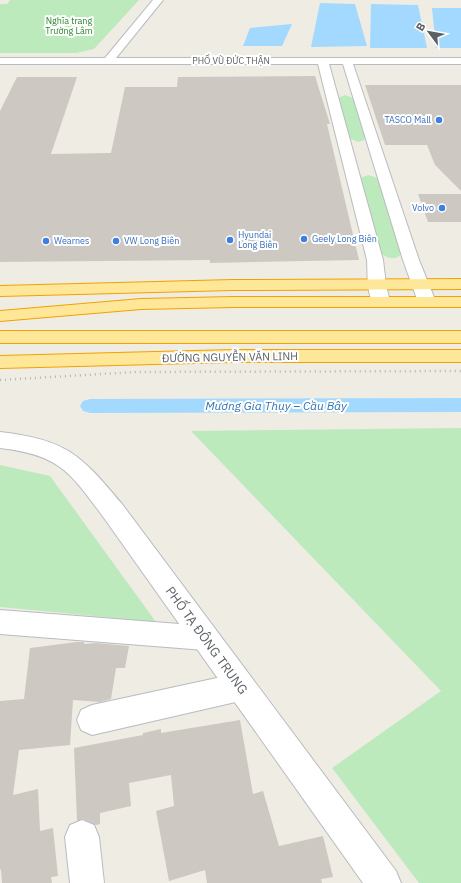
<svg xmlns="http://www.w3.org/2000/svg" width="461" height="883" viewBox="0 0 461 883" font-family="'IBM Plex Sans',sans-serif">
<rect width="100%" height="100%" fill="#efece3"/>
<!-- green -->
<g fill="#bdeabc">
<polygon points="10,0 139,0 94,49 76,53 0,53 0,4 7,4"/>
<polygon points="345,95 353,98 365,138 364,140 358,142 349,138 338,98"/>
<path d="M368,175L378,178L401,254C396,261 388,258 381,254L360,178Z"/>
<polygon points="461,428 461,883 419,883 332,768 441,691 191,431"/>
<polygon points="0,465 50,476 156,622 0,607"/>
</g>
<!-- water -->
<g fill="#a3d9ff">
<polygon points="320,3 355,4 367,46 311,47"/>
<polygon points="371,4 418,5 427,48 370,48"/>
<polygon points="432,8 461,8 461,48 436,48"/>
<polygon points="292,24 282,46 243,46 250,28"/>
</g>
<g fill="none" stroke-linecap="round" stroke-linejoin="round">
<!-- canal -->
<polygon fill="#a3d9ff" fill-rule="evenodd" points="461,398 461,412 90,413 83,411 80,406 83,401 90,399"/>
</g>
<!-- building -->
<g fill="#cdc9c2">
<polygon points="315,76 330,124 327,124 359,260 210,263 210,260 0,262 0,111 17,77 77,77 51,154 111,153 125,87 177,87 178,77"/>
<polygon points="365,85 461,85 461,191 435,165 427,145 385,145"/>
<polygon points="418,194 461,194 461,222 428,222"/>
<polygon points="77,642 84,642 84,644 96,643 129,646 125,668 116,668 111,699 100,702 73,700 70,745 19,750 13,795 38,789 40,831 53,828 58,876 51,877 52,883 2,883 1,869 0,870 0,701 24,699 30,648"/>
<polygon points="240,720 253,794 263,791 279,846 323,836 333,877 321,879 322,883 207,883 205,870 169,881 156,811 174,806 171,775 129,783 131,806 100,813 100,824 96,825 83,819 77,821 74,748 143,735 143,733 161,729 161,733"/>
</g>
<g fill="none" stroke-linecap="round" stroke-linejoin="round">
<defs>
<g id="minor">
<polygon points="0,610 205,626 215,629 219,638 215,647 205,650 0,634"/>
<polygon points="240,673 250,677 255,687 250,697 240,701 92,735 81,730 77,720 81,710 92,705"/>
<polygon points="82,820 94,825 99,837 104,883 70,883 65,837 70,825"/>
</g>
<g id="tertiary">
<path d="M153,0H163L116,58H461V64H353L419,260L436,302L433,306L427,307L421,306L418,302L403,260L343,64H329L383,260L386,285L390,302L387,306L381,307L375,306C366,294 368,274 367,260L318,64H0V58H105Z"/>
<path d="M0,432C67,440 80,454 122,504L396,871L401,883H363L104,518C70,472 60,455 0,448Z"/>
</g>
<g id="trunk">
<polygon points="461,279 461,289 233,290 0,296 0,286 233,280"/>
<polygon points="233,297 461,297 461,307 233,307 141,309 0,321 0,311 141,299"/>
<rect x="0" y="331" width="461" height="12"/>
<polygon points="233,350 461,350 461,362 233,362 0,368 0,356"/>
</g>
</defs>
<!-- minor casing -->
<use href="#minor" stroke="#b8bbc1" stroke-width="2"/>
<!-- tertiary casing -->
<use href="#tertiary" stroke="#b8bbc1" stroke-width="2"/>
<!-- trunk casing -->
<use href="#trunk" stroke="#f2a100" stroke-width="2"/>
<!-- minor -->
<use href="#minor" fill="#fff" fill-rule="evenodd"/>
<!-- tertiary -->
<use href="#tertiary" fill="#fff" fill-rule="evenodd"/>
<!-- trunk -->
<use href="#trunk" fill="#ffe799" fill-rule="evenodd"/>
<!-- rail -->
<polyline stroke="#b5b6b6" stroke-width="2.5" stroke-dasharray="1 4" stroke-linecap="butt" points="0,380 136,372 461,371"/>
</g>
<!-- markers -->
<g fill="#3f7fe0" stroke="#fff" stroke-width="1.5">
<circle cx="439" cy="120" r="4"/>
<circle cx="442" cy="208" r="4"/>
<circle cx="304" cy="239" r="4"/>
<circle cx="230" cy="240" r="4"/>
<circle cx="46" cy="241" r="4"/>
<circle cx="116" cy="241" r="4"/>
</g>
<g text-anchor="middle" stroke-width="4" stroke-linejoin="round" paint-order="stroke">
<!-- far-park labels -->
<g font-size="9" fill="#2b842d" stroke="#fff">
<text x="69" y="24">Nghĩa trang<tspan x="69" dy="10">Trường Lâm</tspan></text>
</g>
<!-- far-street labels -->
<g font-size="9" fill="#5b6065" stroke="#fff">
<text x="231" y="64">PHỐ VŨ ĐỨC THẬN</text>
</g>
<!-- far-shop labels -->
<g font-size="9" fill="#366cbe" stroke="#fff" text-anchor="start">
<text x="431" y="123" text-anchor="end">TASCO Mall</text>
<text x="434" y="211" text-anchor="end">Volvo</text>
<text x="238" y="238">Hyundai<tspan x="238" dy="10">Long Biên</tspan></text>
<text x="312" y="242">Geely Long Biên</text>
<text x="54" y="244">Wearnes</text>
<text x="124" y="244">VW Long Biên</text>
</g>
<!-- street labels -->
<g font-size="11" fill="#5b6065" stroke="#fff">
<text transform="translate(230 357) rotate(-1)" y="4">ĐƯỜNG NGUYỄN VĂN LINH</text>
</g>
<!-- water labels -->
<g font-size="12" font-style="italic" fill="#3374b3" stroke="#fff">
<text x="276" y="410">Mương Gia Thụy – Cầu Bây</text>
</g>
<!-- near-street labels -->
<g font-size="13" fill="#5b6065" stroke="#fff">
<text transform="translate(207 640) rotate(54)" y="5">PHỐ TẠ ĐÔNG TRUNG</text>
</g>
</g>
<!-- north arrow -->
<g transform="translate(429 32) rotate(302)" stroke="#ffffff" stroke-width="3" paint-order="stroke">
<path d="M0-3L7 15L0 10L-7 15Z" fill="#5b6065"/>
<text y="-6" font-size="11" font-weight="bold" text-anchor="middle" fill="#5b6065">B</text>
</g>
</svg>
